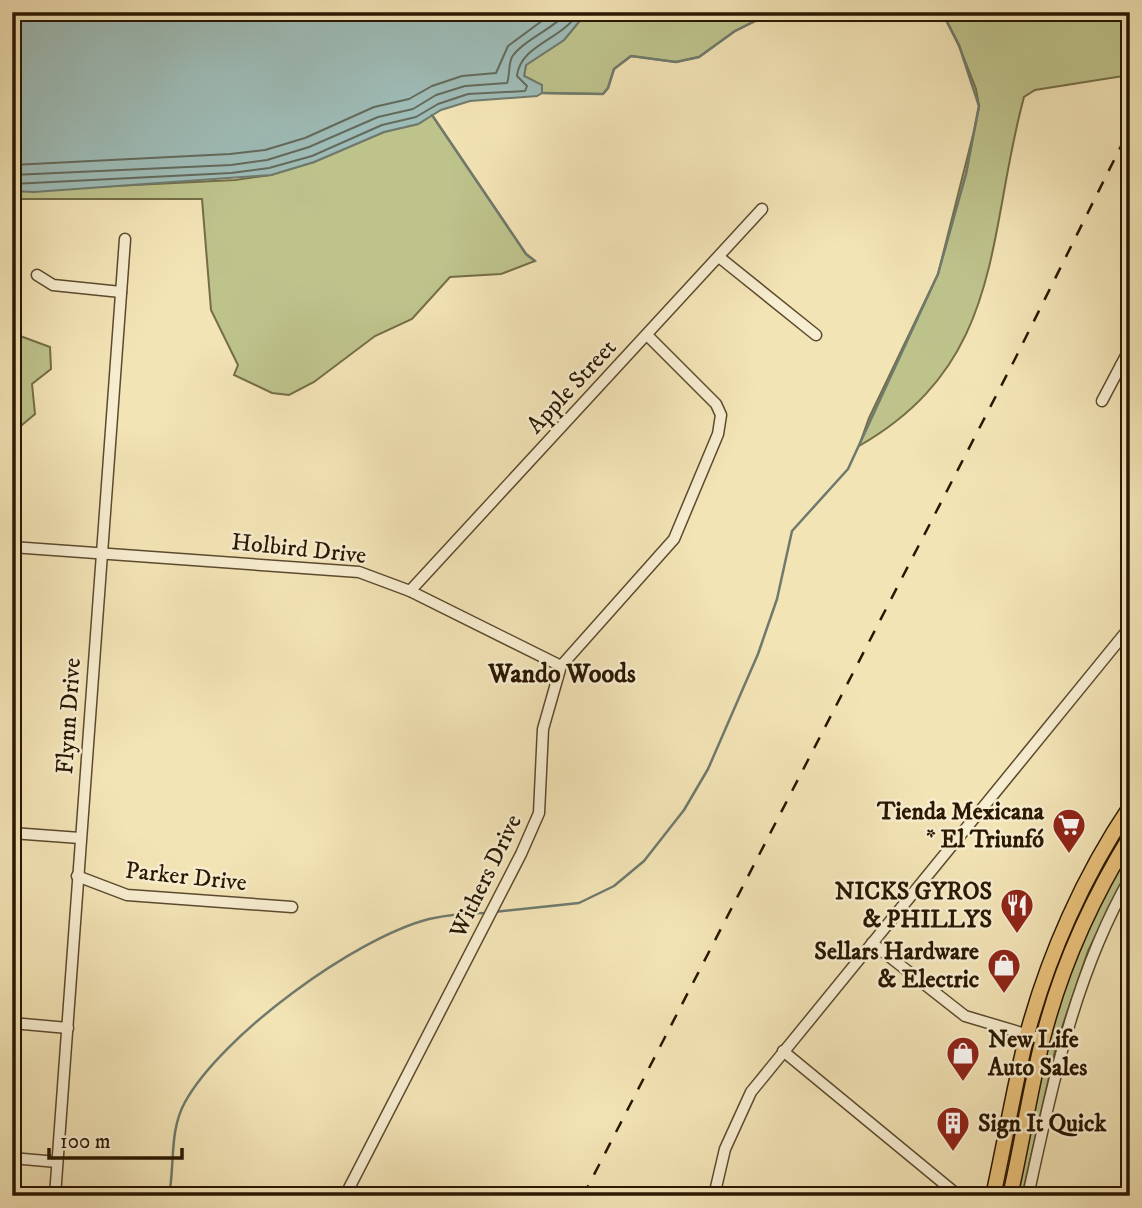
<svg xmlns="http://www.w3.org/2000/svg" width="1142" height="1208" viewBox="0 0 1142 1208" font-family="'IM FELL DW Pica',serif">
<rect width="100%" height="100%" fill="#f3e4b6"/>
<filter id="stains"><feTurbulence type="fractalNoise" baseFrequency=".00286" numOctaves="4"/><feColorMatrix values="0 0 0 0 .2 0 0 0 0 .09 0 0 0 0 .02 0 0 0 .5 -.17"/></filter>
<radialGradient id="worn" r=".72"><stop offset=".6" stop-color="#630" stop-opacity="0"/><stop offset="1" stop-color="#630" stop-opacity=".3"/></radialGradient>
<!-- green -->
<g fill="#bec38c" stroke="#746d46" stroke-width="2">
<polygon points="587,12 773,12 735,31 699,57 676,62 631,56 614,69 608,88 603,94 542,93 542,85 524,76 526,65 564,40"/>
<path d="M942,12H1130V75L1035,90L1024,97C986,237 1005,362 859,446L869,418L938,274L974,131L979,106L976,89L959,46Z"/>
<polygon points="432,115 526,254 535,261 501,274 450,277 412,319 375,336 314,382 289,395 272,393 234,375 238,365 211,310 202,199 12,199 12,191 235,180 271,175 314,162 384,132 418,124"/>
<polygon points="12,333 50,347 51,369 32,384 35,414 22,425 12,422"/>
<polygon points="1130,847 1130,866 1088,951 1057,1042 1022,1196 1013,1196 1058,1004 1099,902"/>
</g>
<!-- water -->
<polygon fill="#9ebcb7" stroke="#6f7a6e" stroke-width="2" points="12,12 587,12 564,40 526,65 524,76 542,85 542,93 537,96 470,101 441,110 418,124 384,132 314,162 271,175 34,192 12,191"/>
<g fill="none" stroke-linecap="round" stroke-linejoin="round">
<!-- shore -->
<g stroke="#646a5c" stroke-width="2">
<polyline points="12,165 230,154 265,150 305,138 374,107 409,99 432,86 462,76 496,73 508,46 554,12"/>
<path d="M12,175L231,165L267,160L309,147L378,117L413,109L436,95L465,86L507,83C510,76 508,65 512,57C522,41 553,29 568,12"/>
<path d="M12,184L231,173L269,168L312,156L382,125L416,117L438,104L468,94L525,91L527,86L517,76C520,45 562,40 579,12"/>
</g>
<!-- stream -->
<g stroke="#6f7a6e" stroke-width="2.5">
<polyline points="542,93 603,94 608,88 614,69 631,56 676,62 699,57 735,31 773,12"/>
<polyline points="432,115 526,254 535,261"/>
<polyline points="494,912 579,903 614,886 644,861 684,810 708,769 758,654 777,599 792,531 848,469 938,274 966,174 979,106 959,45 942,12"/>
<path d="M169,1196C175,1164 169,1131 185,1102C222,1035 355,938 429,919C447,915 468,913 487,913"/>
</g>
<defs>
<g id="minor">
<polyline points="719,257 816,335"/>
<polyline points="37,275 53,285 121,292"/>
<polyline points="1121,365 1130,348"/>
<polyline points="1102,401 1121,365 1130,372"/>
<polyline points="12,547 359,572 410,591 561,666"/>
<polyline points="410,591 762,209"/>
<polyline points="12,833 80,838"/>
<polyline points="77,876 127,895 292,907"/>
<polyline points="872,943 965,1016 1042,1039"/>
<polyline points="12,1023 68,1028"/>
<polyline points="783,1051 959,1196"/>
<polyline points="12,1158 57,1162"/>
<polyline points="55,1196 125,239"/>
<polyline points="345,1196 521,854 539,813 543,729 561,666 674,539 718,434 721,415 716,404 647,335"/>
<polyline points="714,1196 725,1149 751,1092 1130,627"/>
<path d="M1028,1196C1052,1086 1074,976 1130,878"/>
</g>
<g id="major">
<path d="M993,1196C1005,1142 1014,1087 1027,1035C1048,956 1084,875 1130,807"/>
<path d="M1010,1196C1022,1144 1030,1090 1043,1038C1061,967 1092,899 1130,837"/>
</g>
</defs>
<!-- minor casing -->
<use href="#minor" stroke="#5c4a2e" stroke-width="13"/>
<!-- major casing -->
<use href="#major" stroke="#291701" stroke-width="17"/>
<!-- minor -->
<use href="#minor" stroke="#f7edd0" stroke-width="10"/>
<!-- major -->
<use href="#major" stroke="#eac27b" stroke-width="14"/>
<!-- rail -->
<polyline stroke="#291701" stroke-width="2.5" stroke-dasharray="12 12" stroke-linecap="butt" points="583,1196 1015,359 1130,128"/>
</g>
<!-- icons -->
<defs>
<symbol id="supermarket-pin" viewBox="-11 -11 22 30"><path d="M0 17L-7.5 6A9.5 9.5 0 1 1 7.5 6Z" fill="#8f2418" stroke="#f7edd0"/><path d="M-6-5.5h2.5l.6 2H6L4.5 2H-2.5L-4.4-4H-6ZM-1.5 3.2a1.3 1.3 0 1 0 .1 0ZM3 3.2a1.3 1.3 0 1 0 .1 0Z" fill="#fff"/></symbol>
<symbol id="restaurant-pin" viewBox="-11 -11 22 30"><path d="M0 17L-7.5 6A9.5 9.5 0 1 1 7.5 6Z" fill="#8f2418" stroke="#f7edd0"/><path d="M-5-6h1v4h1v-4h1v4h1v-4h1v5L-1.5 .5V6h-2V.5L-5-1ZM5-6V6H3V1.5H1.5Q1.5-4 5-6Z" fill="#fff"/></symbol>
<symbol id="shop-pin" viewBox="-11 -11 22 30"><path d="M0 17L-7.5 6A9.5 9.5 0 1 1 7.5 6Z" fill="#8f2418" stroke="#f7edd0"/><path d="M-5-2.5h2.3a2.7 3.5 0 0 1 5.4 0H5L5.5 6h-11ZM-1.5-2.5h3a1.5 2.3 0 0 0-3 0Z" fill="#fff"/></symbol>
<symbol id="building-pin" viewBox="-11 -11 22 30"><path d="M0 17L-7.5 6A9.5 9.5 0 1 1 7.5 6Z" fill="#8f2418" stroke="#f7edd0"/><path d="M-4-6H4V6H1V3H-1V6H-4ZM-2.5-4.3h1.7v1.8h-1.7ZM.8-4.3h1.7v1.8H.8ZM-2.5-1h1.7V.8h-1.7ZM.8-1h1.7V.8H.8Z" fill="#fff"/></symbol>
</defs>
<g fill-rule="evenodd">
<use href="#supermarket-pin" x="1050" y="806" width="38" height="52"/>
<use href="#restaurant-pin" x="998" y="886" width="38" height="52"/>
<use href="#shop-pin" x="985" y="946" width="38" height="52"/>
<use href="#shop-pin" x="944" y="1034" width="38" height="52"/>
<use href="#building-pin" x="934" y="1104" width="38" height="52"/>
</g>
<g text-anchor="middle" stroke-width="5" stroke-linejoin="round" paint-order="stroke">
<!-- street labels -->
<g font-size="24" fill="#291701" stroke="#f7edd0">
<text transform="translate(571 386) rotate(-47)" y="8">Apple Street</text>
<text transform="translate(299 548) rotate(6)" y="8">Holbird Drive</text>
<text transform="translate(68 716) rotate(-86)" y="8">Flynn Drive</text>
<text transform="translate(186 876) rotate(6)" y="8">Parker Drive</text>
<text transform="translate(485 876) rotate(-64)" y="8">Withers Drive</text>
</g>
<!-- poi labels -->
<g font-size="24" font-weight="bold" fill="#291701" stroke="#f7edd0" text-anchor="end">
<text x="1044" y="819">Tienda Mexicana<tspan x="1044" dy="28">* El Triunfó</tspan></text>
<text x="992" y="899">NICKS GYROS<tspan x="992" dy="28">&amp; PHILLYS</tspan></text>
<text x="979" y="959">Sellars Hardware<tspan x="979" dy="28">&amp; Electric</tspan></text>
<text x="988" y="1047" text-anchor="start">New Life<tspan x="988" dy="28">Auto Sales</tspan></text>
<text x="978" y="1131" text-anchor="start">Sign It Quick</text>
</g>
<!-- neighbourhood labels -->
<g font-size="26" font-weight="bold" fill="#291701" stroke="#f7edd0">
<text x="562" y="682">Wando Woods</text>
</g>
</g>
<!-- margin -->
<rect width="1142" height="1208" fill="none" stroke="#f3e4b6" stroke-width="42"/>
<rect x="14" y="14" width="1114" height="1180" fill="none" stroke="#291701" stroke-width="3.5"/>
<rect x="21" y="21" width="1100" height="1166" fill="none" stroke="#291701" stroke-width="2"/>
<!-- scale -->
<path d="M49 1148v10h133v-10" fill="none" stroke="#291701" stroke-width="3.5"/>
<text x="60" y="1148" font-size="21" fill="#291701" stroke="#f7edd0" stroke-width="5" paint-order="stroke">100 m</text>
<rect width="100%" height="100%" filter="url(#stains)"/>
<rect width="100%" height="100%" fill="url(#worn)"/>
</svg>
